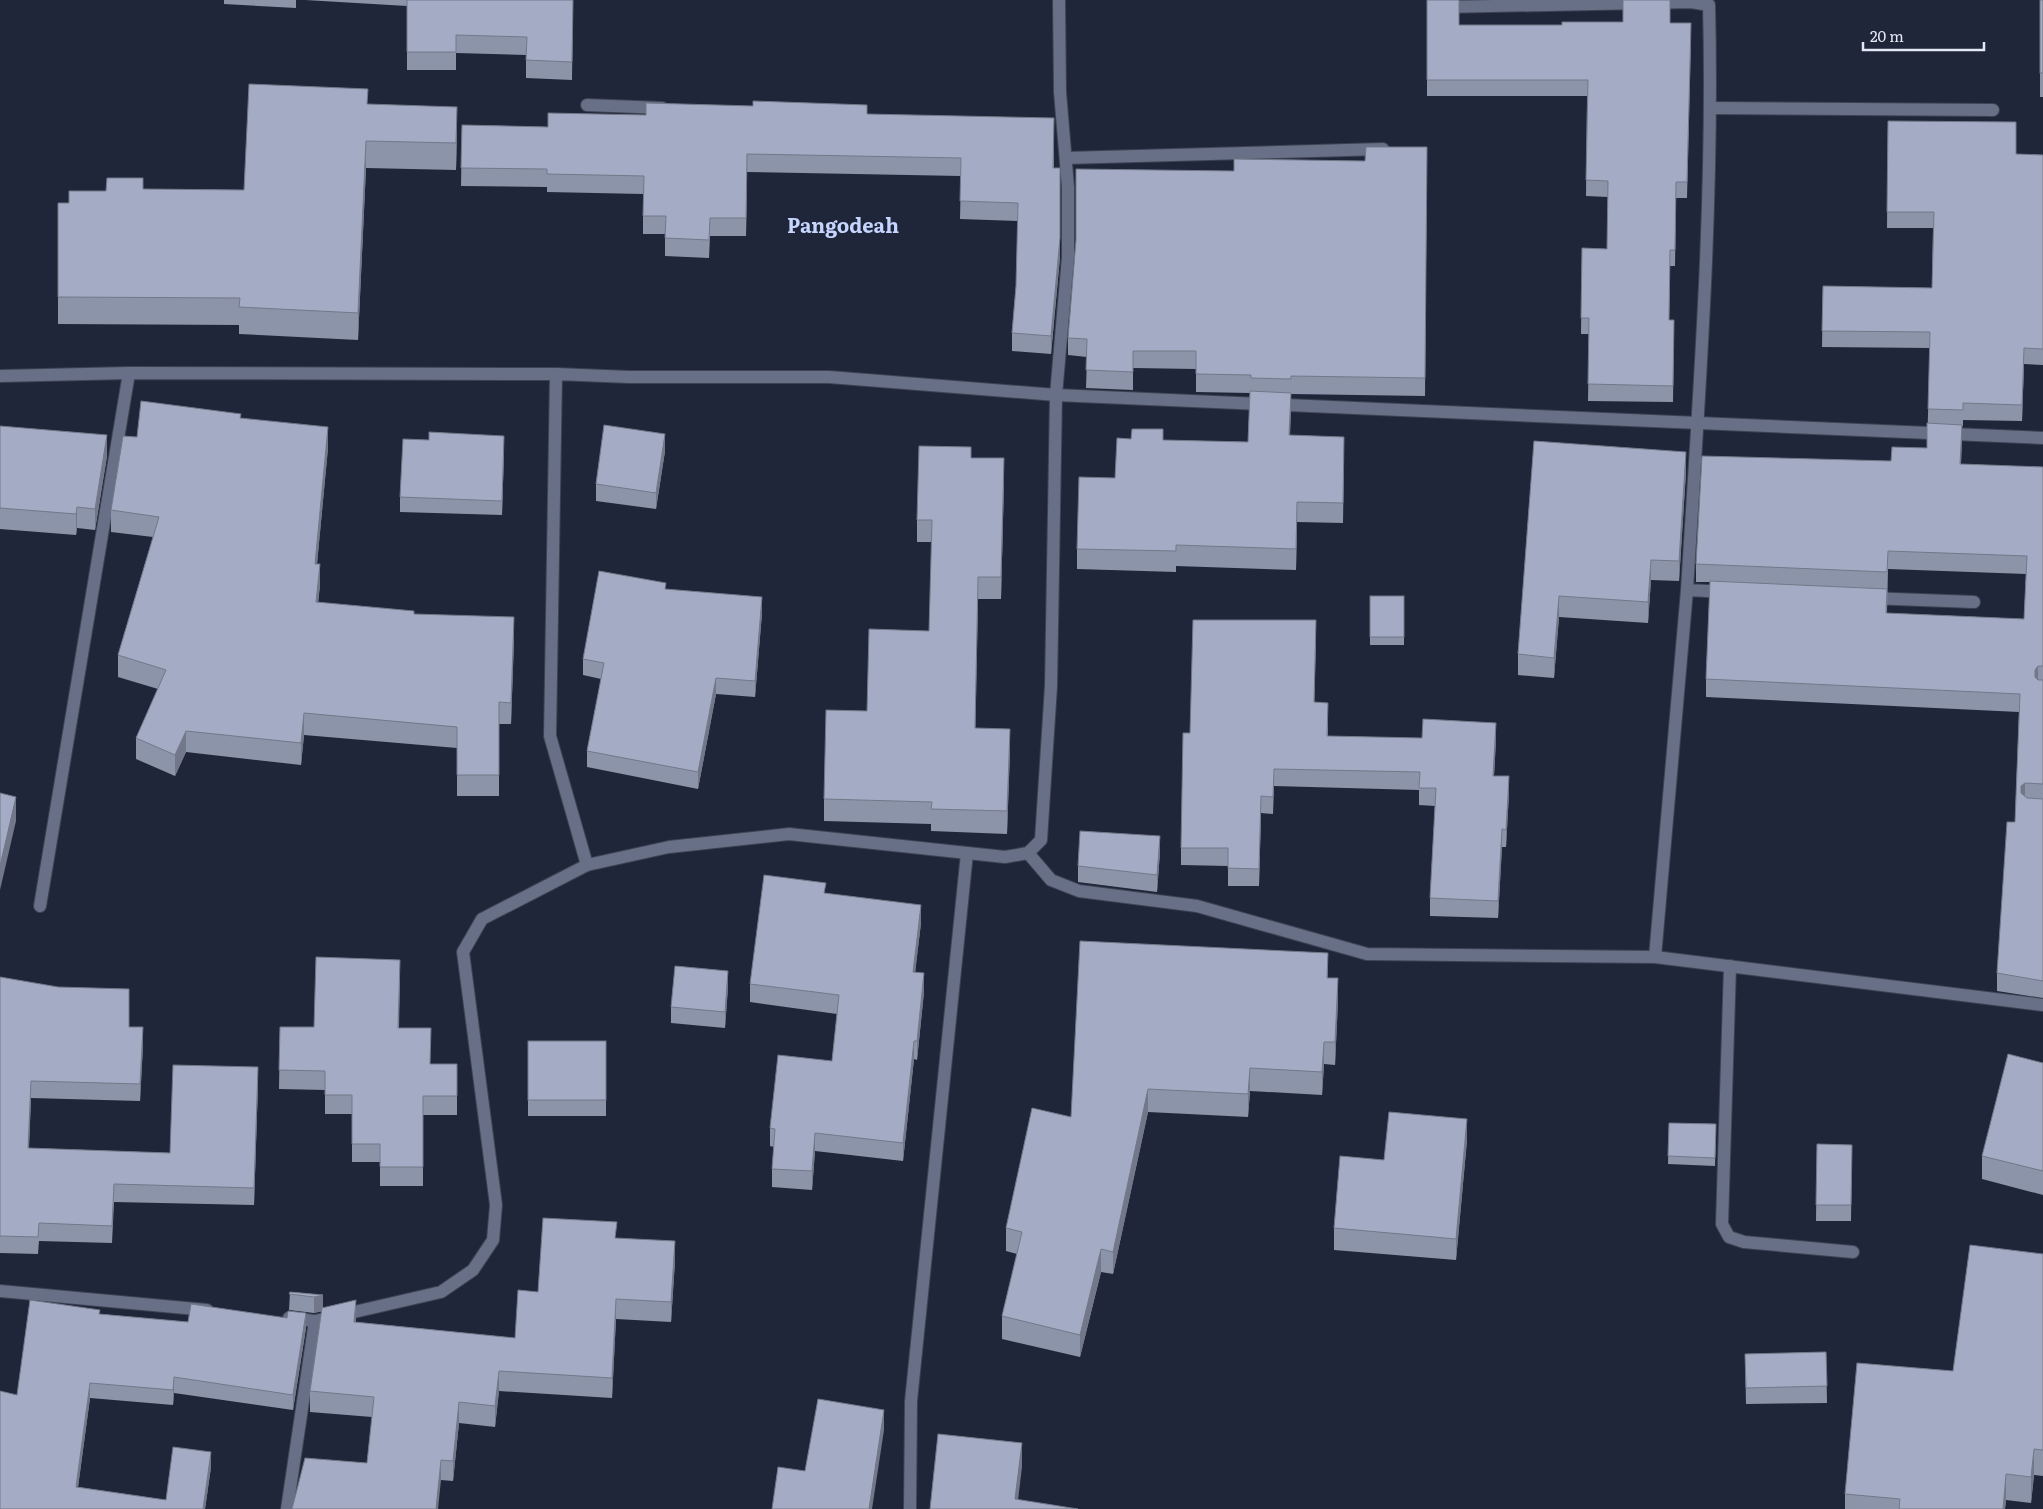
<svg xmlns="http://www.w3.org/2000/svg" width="2043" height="1509" viewBox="0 0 2043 1509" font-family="Literata,serif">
<rect width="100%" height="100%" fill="#1f2639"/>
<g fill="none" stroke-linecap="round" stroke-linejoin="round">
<defs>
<g id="minor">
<path d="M1444,7L1691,2L1709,5C1714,200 1699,395 1687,590L1727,592"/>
<polyline points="587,105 662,108"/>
<polyline points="1711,108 1993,110"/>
<polyline points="1066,158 1383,149"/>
<polyline points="0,376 129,373 556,374"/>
<polyline points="1869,598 1974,602"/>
<polyline points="1028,853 1051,880 1079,891 1197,906 1367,954 1655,957 2043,1005"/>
<polyline points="587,865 550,736 556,374 629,377 829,377 1056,395 2043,438"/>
<polyline points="40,906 129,373"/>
<polyline points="1655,957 1687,590"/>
<polyline points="1730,966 1722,1224 1729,1237 1744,1242 1853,1252"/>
<polyline points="0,1291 207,1310"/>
<polyline points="289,1318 315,1321 441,1292 473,1270 493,1240 496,1205 463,952 482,919 587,865 669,847 789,834 1005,857 1028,853 1041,840 1051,686 1056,395 1068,257 1068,187 1060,92 1059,0"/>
<polyline points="287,1509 315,1321"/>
<polyline points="910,1509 911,1401 967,853"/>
</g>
</defs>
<!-- minor casing -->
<use href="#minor" stroke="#3d4353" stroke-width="14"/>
<!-- minor -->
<use href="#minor" stroke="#677086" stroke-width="12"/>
</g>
<!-- wall -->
<g fill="#8c94a9" fill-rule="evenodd">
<polygon points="224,0 296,0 296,8 224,4"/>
<polygon points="305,0 573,0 572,80 526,78 526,55 456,53 456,70 407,70 407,6"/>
<polygon points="1427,0 1459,25 1562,25 1670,23 1691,39 1687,198 1676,198 1675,266 1670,266 1669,320 1674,320 1673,402 1588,401 1589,334 1581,334 1582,248 1607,249 1608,197 1586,196 1587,96 1427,96"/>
<rect x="2040" y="0" width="3" height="97"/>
<polygon points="368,104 457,134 456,170 366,168 358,340 239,334 239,325 58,324 58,203 69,203 143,189 244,190"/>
<polygon points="867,114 1054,136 1054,168 1060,257 1051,354 1012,351 1012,333 1016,286 1018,221 960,219 961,176 747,172 746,236 710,236 709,258 665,256 665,234 643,234 643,194 547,192 547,187 461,186 462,125 548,127 646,115"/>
<path d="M1888,121L2016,154L2043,155V365L2024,364L2022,421L1963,420V426H1962L1961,464L2043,467V998L1997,991V973L2015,822L2019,712L1706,697V679L1710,582H1696V564L1891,461L1927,448L1930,348L1822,347L1823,286L1932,288L1933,228H1887ZM1888,569L2026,574L2024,619L1887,613Z"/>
<polygon points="1427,147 1425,396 1291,394 1291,397 1290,435 1344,458 1343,523 1297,522 1296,570 1176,566 1176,572 1077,569 1077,549 1115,478 1163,440 1248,442 1250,393 1196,392 1196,369 1133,368 1133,390 1086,388 1087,357 1068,355 1068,338 1234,171 1365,161"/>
<polygon points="241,418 328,448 317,564 320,585 318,602 414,614 514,639 511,724 499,724 499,796 457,796 457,748 304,735 301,765 186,752 175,776 136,759 136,738 158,689 118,677 118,655 153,537 111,532 111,510 137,437"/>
<polygon points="0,426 107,456 95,530 77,528 76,535 0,529"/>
<polygon points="1534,441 1686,472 1679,581 1651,580 1648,623 1559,617 1554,678 1518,675 1518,654"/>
<polygon points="504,450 502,515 400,512 400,497"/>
<polygon points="665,451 656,509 596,501 596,484"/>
<polygon points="971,458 1004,481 1001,599 978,599 975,728 1010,751 1007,834 931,831 931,824 824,821 824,799 867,711 929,631 932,542 917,542 917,520"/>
<polygon points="666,589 762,613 755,697 716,694 698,789 587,767 587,751 601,679 583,675 583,659"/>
<rect x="1370" y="596" width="34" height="49"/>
<polygon points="1316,637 1314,702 1328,720 1328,736 1496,740 1494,776 1509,793 1506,847 1502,847 1498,918 1430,916 1430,898 1435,806 1419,805 1419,790 1274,786 1273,814 1261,813 1259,886 1228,886 1228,866 1181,865 1181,848 1190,733"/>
<polygon points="1160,852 1157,892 1078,882 1078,866"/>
<polygon points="826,893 921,923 915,972 924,992 917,1060 914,1059 903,1161 815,1151 812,1190 772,1187 772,1169 774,1147 770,1146 770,1128 832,1061 837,1014 750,1002 750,984"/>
<polygon points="0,977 129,1027 143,1045 140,1101 31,1098 29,1148 170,1153 258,1084 254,1205 114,1202 112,1243 39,1241 38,1254 0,1253"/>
<polygon points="400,978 399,1028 430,1064 457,1064 457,1115 423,1115 423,1186 380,1186 380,1162 352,1162 352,1114 325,1114 325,1090 279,1089 280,1027 314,1027"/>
<polygon points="1328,978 1338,1001 1335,1065 1324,1064 1322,1095 1250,1091 1248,1117 1148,1112 1113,1274 1101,1272 1080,1357 1002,1339 1002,1316 1017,1254 1006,1251 1006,1228 1071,1117"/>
<polygon points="728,987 725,1028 671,1023 671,1007"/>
<rect x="528" y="1041" width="78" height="75"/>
<polygon points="2043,1063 2043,1195 1982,1179 1982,1156"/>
<polygon points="1669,1123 1716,1124 1715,1166 1668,1164"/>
<polygon points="1467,1140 1456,1260 1334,1250 1334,1228 1384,1160"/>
<polygon points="1817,1144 1852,1145 1851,1221 1816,1221"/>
<polygon points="617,1238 675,1261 671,1322 616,1319 612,1398 499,1391 495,1427 459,1423 453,1481 441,1480 367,1463 372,1417 310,1412 310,1391 322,1311 314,1313 289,1310 290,1292 323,1295 323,1307 356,1322 515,1338 538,1292"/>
<polygon points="2043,1254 2043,1476 2034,1475 2031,1503 2006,1500 2005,1509 1845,1509 1845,1494 1953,1371"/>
<polygon points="100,1314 188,1322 306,1328 293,1410 174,1393 173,1405 90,1398 78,1487 166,1500 211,1467 205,1509 0,1509 17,1395"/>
<polygon points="1826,1352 1827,1403 1746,1404 1745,1354"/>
</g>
<!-- shaded-wall -->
<g fill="#727889">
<polygon points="457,107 457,134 456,170 456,143"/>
<polygon points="366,141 366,168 358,340 358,313"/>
<polygon points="747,154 747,172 746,236 746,218"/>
<polygon points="1060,238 1060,257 1051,354 1051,336"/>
<polygon points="2024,348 2024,364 2022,421 2022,405"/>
<polygon points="1291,393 1291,413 1289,456 1289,435"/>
<polygon points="1962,425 1962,443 1960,482 1960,464"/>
<polygon points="328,427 328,448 315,585 315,564"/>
<polygon points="665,434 665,451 656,509 656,493"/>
<polygon points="107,435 107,456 95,530 95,509"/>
<polygon points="504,436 504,450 502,515 502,501"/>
<polygon points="1686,452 1686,472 1679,581 1679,561"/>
<polygon points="1004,458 1004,481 1001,599 1001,577"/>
<polygon points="1297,502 1297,522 1296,570 1296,549"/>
<polygon points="77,507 77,528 76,535 76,514"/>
<polygon points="1651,560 1651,580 1648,623 1648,602"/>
<polygon points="320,564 320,585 316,624 316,602"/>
<polygon points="978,577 978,599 975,751 975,728"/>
<polygon points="1559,596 1559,617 1554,678 1554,658"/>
<polygon points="762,597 762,613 755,697 755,681"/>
<polygon points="514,617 514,639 511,724 511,703"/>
<polygon points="1316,620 1316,637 1314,719 1314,702"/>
<polygon points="2038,666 2038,684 2035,687 2035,670"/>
<polygon points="716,678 716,694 698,789 698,772"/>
<polygon points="304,713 304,735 301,765 301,743"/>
<polygon points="1496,723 1496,740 1493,793 1493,776"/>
<polygon points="1010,729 1010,751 1007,834 1007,811"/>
<polygon points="186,731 186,752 175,776 175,755"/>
<polygon points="1509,776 1509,793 1506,847 1506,830"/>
<polygon points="2025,783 2025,801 2021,811 2021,786"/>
<polygon points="1261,796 1261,813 1259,886 1259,869"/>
<polygon points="16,797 16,821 0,890 0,866"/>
<polygon points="1502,829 1502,847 1498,918 1498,901"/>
<polygon points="1160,836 1160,852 1157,892 1157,875"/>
<polygon points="921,905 921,923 913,991 913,972"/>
<polygon points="1328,953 1328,976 1327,1001 1327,978"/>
<polygon points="728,971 728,987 725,1028 725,1012"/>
<polygon points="924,973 924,992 917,1060 917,1041"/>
<polygon points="1338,978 1338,1001 1335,1065 1335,1042"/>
<polygon points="143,1027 143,1045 140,1101 140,1084"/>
<polygon points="914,1041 914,1059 903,1161 903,1143"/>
<polygon points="1324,1042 1324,1064 1322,1095 1322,1072"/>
<polygon points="258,1067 258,1084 254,1205 254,1188"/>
<polygon points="1250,1068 1250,1091 1248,1117 1248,1094"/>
<polygon points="31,1081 31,1098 28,1166 28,1148"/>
<polygon points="1148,1089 1148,1112 1113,1274 1113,1252"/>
<polygon points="1467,1119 1467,1140 1456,1260 1456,1239"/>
<polygon points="815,1133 815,1151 812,1190 812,1171"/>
<polygon points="675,1241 675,1261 671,1322 671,1302"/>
<polygon points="1101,1249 1101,1272 1080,1357 1080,1335"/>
<polygon points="323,1295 323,1311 314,1313 314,1297"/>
<polygon points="616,1299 616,1319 612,1398 612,1378"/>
<polygon points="356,1300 356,1320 354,1342 354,1322"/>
<polygon points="306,1313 306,1328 293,1410 293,1395"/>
<polygon points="499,1371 499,1391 495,1427 495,1406"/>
<polygon points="174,1377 174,1393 173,1405 173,1390"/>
<polygon points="90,1383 90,1398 76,1502 76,1487"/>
<polygon points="459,1402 459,1423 453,1481 453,1461"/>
<polygon points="884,1410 884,1430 872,1509 869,1509"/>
<polygon points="1022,1443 1022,1467 1017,1509 1015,1499"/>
<polygon points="2034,1449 2034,1475 2031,1503 2031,1477"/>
<polygon points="211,1452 211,1467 205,1509 203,1509"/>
<polygon points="441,1460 441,1480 438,1509 436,1509"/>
<polygon points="2006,1474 2006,1500 2005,1509 2003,1509"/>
</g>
<!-- building -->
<g fill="#a3acc4" stroke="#727889">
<polygon points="407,0 573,0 572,62 526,60 527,37 456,35 456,52 407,52"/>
<polygon points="1427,0 1459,0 1459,25 1562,25 1562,22 1623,22 1623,0 1670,0 1670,23 1691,23 1687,182 1676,182 1675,250 1670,250 1669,320 1674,320 1673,386 1588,384 1589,318 1581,318 1582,248 1607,249 1608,181 1586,180 1588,80 1427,80"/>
<rect x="2040" y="0" width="3" height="73"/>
<polygon points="249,84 368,89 367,104 457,107 456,143 366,141 358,313 239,307 240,298 58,297 58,203 69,203 69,191 106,191 107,178 143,178 143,189 244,190"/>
<polygon points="753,101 867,105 867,114 1054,118 1053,168 1060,168 1060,238 1051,336 1012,333 1016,286 1018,203 960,201 961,158 747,154 746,218 710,218 709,240 665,238 666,216 643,216 644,176 547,174 547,169 461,168 462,125 548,127 548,113 646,115 646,103 753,106"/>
<polygon points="1888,121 2016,122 2016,154 2043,155 2043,349 2024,348 2022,405 1963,403 1963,410 1928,409 1930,332 1822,331 1823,286 1932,288 1934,212 1887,212"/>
<polygon points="1366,147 1427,147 1425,378 1291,376 1291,379 1251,378 1251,375 1196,374 1196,351 1133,351 1133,372 1086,370 1087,339 1068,338 1076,240 1076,169 1234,171 1234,159 1365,161"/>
<polygon points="1250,391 1291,393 1289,435 1344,437 1343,503 1297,502 1296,549 1176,545 1176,551 1077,549 1079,477 1115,478 1117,438 1131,439 1132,429 1163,429 1163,440 1248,442"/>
<polygon points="141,401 241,414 240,418 328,427 315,564 320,564 316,602 414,611 414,614 514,617 511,703 499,702 499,775 457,775 457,727 304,713 301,743 186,731 175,755 136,738 166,670 118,655 159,517 111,510 123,436 137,437"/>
<polygon points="1927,423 1962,425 1960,464 2043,467 2043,666 2038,666 2035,670 2035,677 2038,680 2043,680 2043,784 2025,783 2021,786 2021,793 2027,798 2043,799 2043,981 1997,973 2007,822 2015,822 2020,694 1706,679 1710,581 1887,589 1886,613 2024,619 2027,556 1888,551 1887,572 1696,564 1702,456 1891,461 1892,447 1927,448"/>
<polygon points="604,425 665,434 656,493 596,484"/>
<polygon points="0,426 107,435 95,509 77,507 76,514 0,508"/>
<polygon points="429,432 504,436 502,501 400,497 403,439 429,440"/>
<polygon points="1534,441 1686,452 1679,561 1651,560 1648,602 1559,596 1554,658 1518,654"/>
<polygon points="919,446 971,447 971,458 1004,458 1001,577 978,577 975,728 1010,729 1007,811 931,809 932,802 824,799 826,710 867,711 869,629 929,631 932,520 917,520"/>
<polygon points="599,571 666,583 665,589 762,597 755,681 716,678 698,772 587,751 604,663 583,659"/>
<rect x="1370" y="596" width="34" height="41"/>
<polygon points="1193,620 1316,620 1314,702 1328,703 1327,736 1422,738 1423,719 1496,723 1493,776 1509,776 1506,830 1502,829 1498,901 1430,898 1436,788 1419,788 1420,772 1274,769 1273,797 1261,796 1259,869 1228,868 1228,848 1181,848 1183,733 1190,733"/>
<polygon points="0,793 16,797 0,866"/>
<polygon points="1080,831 1160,836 1157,875 1078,866"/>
<polygon points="764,875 826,883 824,893 921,905 913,972 924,973 917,1041 914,1041 903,1143 815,1133 812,1171 772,1169 775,1129 770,1128 778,1055 832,1061 839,995 750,984"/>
<polygon points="1080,941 1328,953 1327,978 1338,978 1335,1042 1324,1042 1322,1072 1250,1068 1248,1094 1148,1089 1113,1252 1101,1249 1080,1335 1002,1316 1022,1232 1006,1228 1032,1108 1071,1117"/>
<polygon points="316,957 400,960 398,1028 431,1028 430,1064 457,1064 457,1096 423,1096 423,1167 380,1167 380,1144 352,1144 352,1095 325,1095 325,1071 279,1070 280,1027 314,1027"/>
<polygon points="675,966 728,971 725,1012 671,1007"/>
<polygon points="0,977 58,987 129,989 129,1027 143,1027 140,1084 31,1081 28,1148 170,1153 173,1065 258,1067 254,1188 114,1184 112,1226 39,1223 38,1237 0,1236"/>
<rect x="528" y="1041" width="78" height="59"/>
<polygon points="2008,1054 2043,1063 2043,1171 1982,1156"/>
<polygon points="1389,1112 1467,1119 1456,1239 1334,1228 1340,1156 1384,1160"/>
<polygon points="1669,1123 1716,1124 1715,1158 1668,1156"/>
<polygon points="1817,1144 1852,1145 1851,1205 1816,1205"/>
<polygon points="543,1218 617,1222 615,1238 675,1241 671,1302 616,1299 612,1378 499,1371 495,1406 459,1402 453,1461 441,1460 436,1509 292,1509 305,1458 367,1463 374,1397 310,1391 322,1308 356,1300 354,1322 515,1338 518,1290 538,1292"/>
<polygon points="1970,1245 2043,1254 2043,1450 2034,1449 2031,1477 2006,1474 2003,1509 1899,1509 1900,1499 1845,1494 1857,1363 1953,1371"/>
<polygon points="290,1292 323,1295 314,1297 289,1294"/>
<polygon points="30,1300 100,1310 99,1314 188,1322 191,1304 287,1318 288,1311 306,1313 293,1395 174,1377 173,1390 90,1383 76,1487 166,1500 173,1447 211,1452 203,1509 0,1509 0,1391 17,1395"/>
<polygon points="1826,1352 1827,1386 1746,1388 1745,1354"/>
<polygon points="818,1399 884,1410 869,1509 772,1509 778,1467 805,1471"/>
<polygon points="938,1434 1022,1443 1015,1499 1078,1509 930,1509"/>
</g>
<g text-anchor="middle" stroke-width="5" stroke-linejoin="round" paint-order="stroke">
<!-- quarter labels -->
<g font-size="20" font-weight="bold" fill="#c5d5fe" stroke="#1f2639">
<text x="843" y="233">Pangodeah</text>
</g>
</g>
<!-- scale -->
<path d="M1863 42v8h121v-8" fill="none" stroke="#e3e8f5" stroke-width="2.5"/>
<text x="1870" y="42" font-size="15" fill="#e3e8f5" stroke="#1f2639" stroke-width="4" paint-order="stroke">20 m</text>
</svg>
